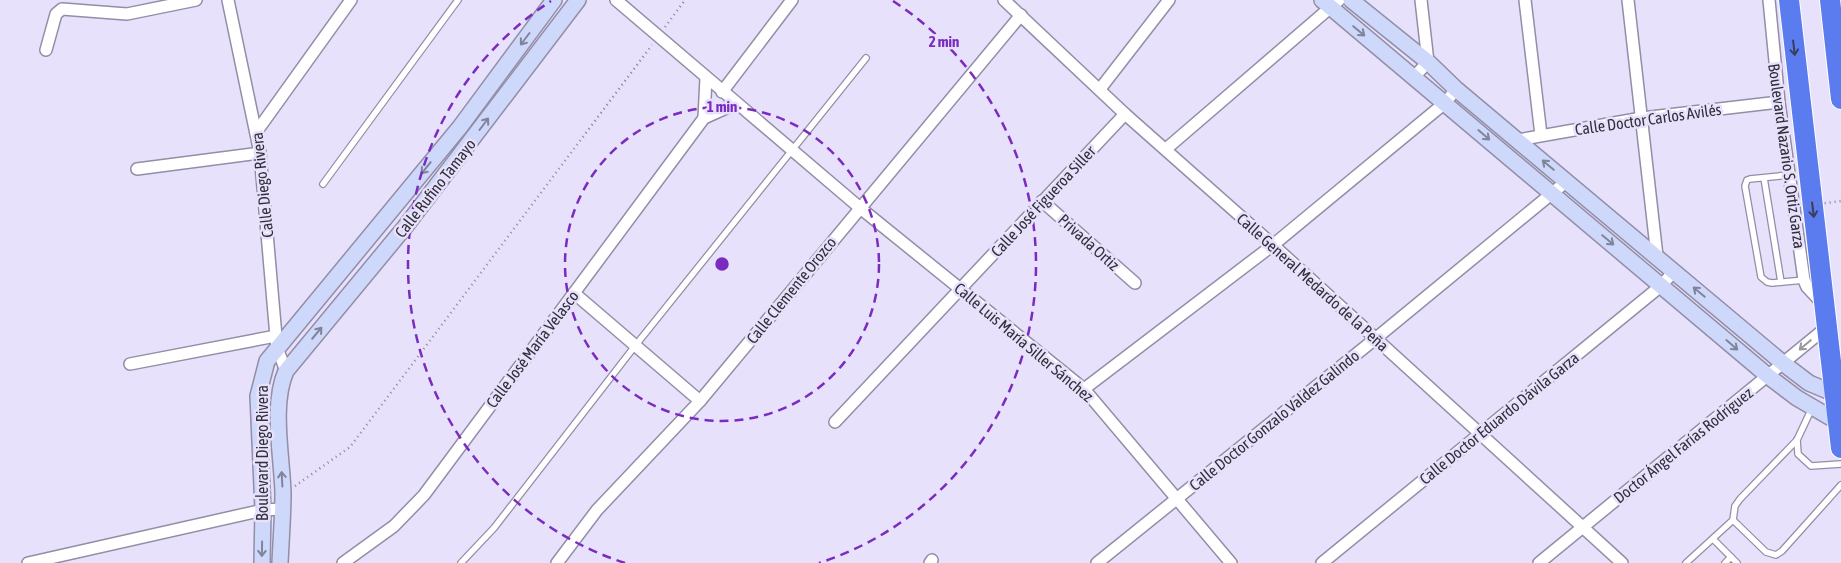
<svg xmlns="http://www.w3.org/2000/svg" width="1841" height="563" viewBox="0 0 1841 563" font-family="'Asap Condensed',sans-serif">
<rect width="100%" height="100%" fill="#e7e1fc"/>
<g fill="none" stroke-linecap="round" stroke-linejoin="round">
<defs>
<g id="lane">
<polyline points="1789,175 1750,179 1747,180 1745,186 1761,277 1767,282 1772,283 1804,280"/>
<polyline points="1764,178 1781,282"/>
<polyline points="323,184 458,0"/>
<polyline points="1812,408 1797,440 1740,499 1735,506 1733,520 1766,552 1776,555 1782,551 1841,485"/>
<polyline points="1797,440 1798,454 1811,466 1841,464"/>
<polyline points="1713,539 1737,563"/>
<polyline points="461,563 494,528 635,346 866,58"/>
<polyline points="1686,563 1733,520"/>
<polyline points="1725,563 1731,557"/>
</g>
<g id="street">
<polyline points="228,0 260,153 277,348 286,371"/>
<polyline points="616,0 859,207 1084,389 1231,563"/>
<polyline points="1004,0 1125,114 1273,245 1622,563"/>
<polyline points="1525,0 1541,135"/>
<polyline points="1628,0 1657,256"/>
<polyline points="1769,0 1779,102 1804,280 1807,287 1823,304"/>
<polyline points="46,50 56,14 62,9 127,14 196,0"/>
<polyline points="1414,77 1428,62 1421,0"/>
<polyline points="1100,89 1169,0"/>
<polyline points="722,92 792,0"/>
<polyline points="704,118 706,78"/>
<polyline points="257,131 351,0"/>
<polyline points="1518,140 1642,118 1779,102"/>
<polyline points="1166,149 1339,0"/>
<polyline points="137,169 260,153"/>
<polyline points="1042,201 1135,283"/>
<polyline points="574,293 700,401"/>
<polyline points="130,364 276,336"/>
<polyline points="1084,389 1273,245 1446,102 1456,89"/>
<polyline points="835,422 1125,114"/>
<polyline points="28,563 263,510 282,509"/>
<polyline points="343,563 394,526 424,495 704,118 735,104"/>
<polyline points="557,563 597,510 700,401 1021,15"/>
<polyline points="930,563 932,560"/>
<polyline points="1097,563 1375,339 1567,181"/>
<polyline points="1322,563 1662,285 1674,271"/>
<polyline points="1539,563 1827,327"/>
</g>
<g id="secondary">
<polyline points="1322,0 1768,376 1797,398 1838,422"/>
<polyline points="1351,0 1428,62 1456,89 1784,364 1809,383 1835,394"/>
<polyline points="262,563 263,510 258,396 267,361 460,127 554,0"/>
<path d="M280,563C281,540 283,516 283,493C282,456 271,405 286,371L405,227L578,0"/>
</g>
<g id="highway">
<polyline points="1789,0 1841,448"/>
<polyline points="1830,0 1841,99"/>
</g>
</defs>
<!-- lane casing -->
<use href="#lane" stroke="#938da6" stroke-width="8"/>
<!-- street casing -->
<use href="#street" stroke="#938da6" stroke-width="14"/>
<!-- secondary casing -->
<use href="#secondary" stroke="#938da6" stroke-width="18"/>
<!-- highway casing -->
<use href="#highway" stroke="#fff" stroke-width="22"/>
<!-- path -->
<g stroke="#8a8699" stroke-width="2.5" stroke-dasharray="1 4" stroke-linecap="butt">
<polyline points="665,27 685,0"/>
<polyline points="295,486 350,447 652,45"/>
</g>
<!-- lane -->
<use href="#lane" stroke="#fff" stroke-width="5.5"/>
<!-- street -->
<use href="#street" stroke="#fff" stroke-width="11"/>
<!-- secondary -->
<use href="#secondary" stroke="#ced8fa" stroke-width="15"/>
<!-- highway -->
<use href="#highway" stroke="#5b7cef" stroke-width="20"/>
<!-- path-bridge -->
<polyline stroke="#8a8699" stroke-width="2.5" stroke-dasharray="1 4" stroke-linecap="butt" points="1790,208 1841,201"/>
</g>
<!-- one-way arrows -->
<defs><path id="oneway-shaft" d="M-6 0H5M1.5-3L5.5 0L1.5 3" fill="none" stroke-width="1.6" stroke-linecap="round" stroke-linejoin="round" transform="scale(1.25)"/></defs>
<g stroke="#80849a">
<use href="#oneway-shaft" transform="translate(1359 31) rotate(40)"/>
<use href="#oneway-shaft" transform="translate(525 39) rotate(127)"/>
<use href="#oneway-shaft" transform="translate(484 124) rotate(-53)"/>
<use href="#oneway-shaft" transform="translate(1484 135) rotate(41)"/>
<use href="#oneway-shaft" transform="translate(1548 165) rotate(-140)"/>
<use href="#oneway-shaft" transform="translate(426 168) rotate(129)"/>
<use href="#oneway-shaft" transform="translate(1608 240) rotate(40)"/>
<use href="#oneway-shaft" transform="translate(1699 292) rotate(-140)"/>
<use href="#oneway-shaft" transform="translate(317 333) rotate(-50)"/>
<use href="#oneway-shaft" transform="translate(1732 345) rotate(41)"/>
<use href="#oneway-shaft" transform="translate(282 479) rotate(-93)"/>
<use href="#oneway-shaft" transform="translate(262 549) rotate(91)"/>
</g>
<g stroke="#393e5d">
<use href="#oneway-shaft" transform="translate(1794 48) rotate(83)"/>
<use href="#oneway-shaft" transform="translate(1813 210) rotate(83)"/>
</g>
<use stroke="#98979c" href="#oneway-shaft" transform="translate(1805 345) rotate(140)"/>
<!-- distance rings -->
<g fill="none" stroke="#7b2cbf" stroke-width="2.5" stroke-dasharray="9 6">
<circle cx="722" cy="264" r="157"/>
<path d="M625 563A314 314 0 0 1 551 1M893 1A314 314 0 0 1 819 563"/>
</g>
<g text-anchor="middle" stroke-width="5" stroke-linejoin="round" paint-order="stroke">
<!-- street labels -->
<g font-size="16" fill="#312f39" stroke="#e7e1fc">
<text transform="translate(1648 119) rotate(-8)" y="6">Calle Doctor Carlos Avilés</text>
<text transform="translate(1787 156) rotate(82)" y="6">Boulevard Nazario S. Ortiz Garza</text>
<text transform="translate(262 185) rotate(-96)" y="6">Calle Diego Rivera</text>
<text transform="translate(435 188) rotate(-52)" y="6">Calle Rufino Tamayo</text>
<text transform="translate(1043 201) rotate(-47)" y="6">Calle José Figueroa Siller</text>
<text transform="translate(1089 242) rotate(42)" y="6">Privada Ortiz</text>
<text transform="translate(1313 282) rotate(42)" y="6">Calle General Medardo de la Peña</text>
<text transform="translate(791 290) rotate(-51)" y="6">Calle Clemente Orozco</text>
<text transform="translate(1024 342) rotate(40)" y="6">Calle Luis María Siller Sánchez</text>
<text transform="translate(532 349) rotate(-53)" y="6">Calle José María Velasco</text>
<text transform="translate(1499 418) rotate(-39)" y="6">Calle Doctor Eduardo Dávila Garza</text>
<text transform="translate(1274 420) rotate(-39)" y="6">Calle Doctor Gonzalo Valdez Galindo</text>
<text transform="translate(1683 445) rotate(-39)" y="6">Doctor Ángel Farías Rodríguez</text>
<text transform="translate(262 453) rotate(-90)" y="6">Boulevard Diego Rivera</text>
</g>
</g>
<circle cx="722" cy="264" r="8" fill="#7b2cbf" stroke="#e7e1fc" stroke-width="2.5"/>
<g font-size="15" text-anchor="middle" font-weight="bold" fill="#7b2cbf" stroke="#e7e1fc" stroke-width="5" stroke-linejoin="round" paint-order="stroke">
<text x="944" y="47">2 min</text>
<text x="722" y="112">1 min</text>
</g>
</svg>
